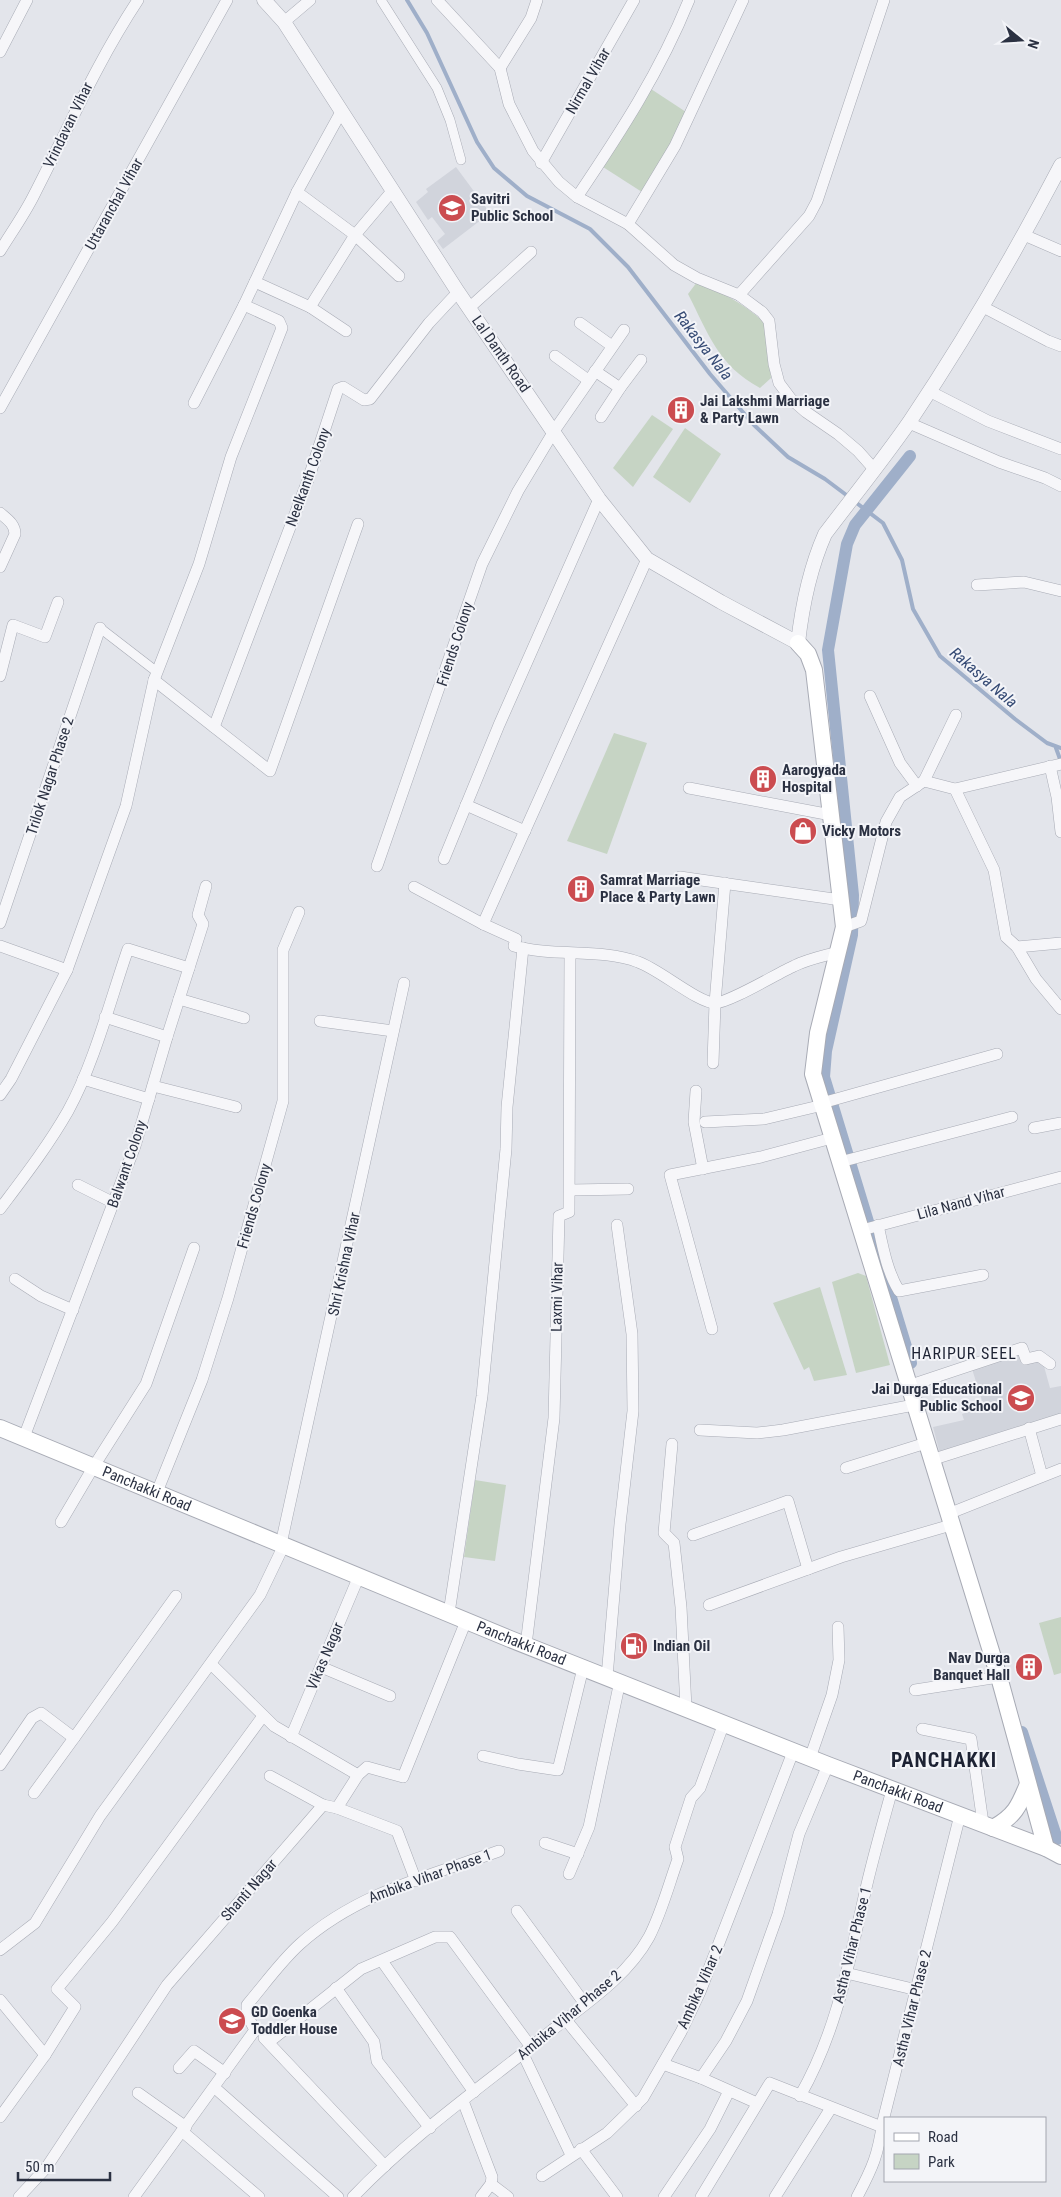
<svg xmlns="http://www.w3.org/2000/svg" width="1061" height="2197" viewBox="0 0 1061 2197" font-family="'Roboto Condensed',sans-serif">
<rect width="100%" height="100%" fill="#e3e5eb"/>
<!-- built -->
<g fill="#d1d4dc">
<polygon points="456,167 490,213 443,249 437,241 445,234 432,217 428,220 416,202 428,192 426,189"/>
<polygon points="1021,1352 1042,1359 1050,1388 1061,1386 1061,1415 940,1454 933,1427 964,1420 962,1414 984,1407 972,1369"/>
</g>
<!-- green -->
<g fill="#c6d4c4">
<polygon points="651,89 686,112 668,151 642,192 603,167"/>
<path d="M697,282C723,293 745,304 766,324L771,378L760,388C718,365 709,335 688,294Z"/>
<polygon points="652,415 673,429 633,487 613,468"/>
<polygon points="685,428 721,454 690,503 653,477"/>
<polygon points="614,733 647,743 607,854 567,841"/>
<polygon points="858,1273 866,1276 890,1365 856,1373 832,1282"/>
<polygon points="820,1287 847,1375 814,1381 809,1367 804,1370 773,1303"/>
<polygon points="475,1480 506,1485 495,1561 464,1557"/>
<polygon points="1061,1617 1061,1673 1054,1675 1039,1623"/>
</g>
<g fill="none" stroke-linecap="round" stroke-linejoin="round">
<!-- stream -->
<g stroke="#9fafc9" stroke-width="4">
<polyline points="407,0 427,33 477,142 494,168 527,196 590,229 628,267 710,374 754,425 788,457 825,479 849,497"/>
<polyline points="854,501 883,523 902,560 913,609 940,656 1015,719 1047,743 1061,748"/>
<polyline points="1056,748 1060,759"/>
</g>
<!-- canal -->
<g stroke="#9fafc9" stroke-width="12">
<polyline points="910,456 855,525 847,544 828,650 853,895 852,935 826,1051 824,1077 911,1363"/>
<polyline points="1022,1732 1057,1839"/>
</g>
<defs>
<g id="pedestrian">
<polyline points="381,0 437,88 450,120 461,160"/>
<polyline points="100,628 157,672"/>
</g>
<g id="minor">
<polyline points="437,0 500,68 509,104 533,151 559,182 577,197 628,224 674,265 697,278 739,295 762,312 769,321 774,364 779,383 791,399 806,412 838,434 858,451 874,469"/>
<polyline points="284,22 310,0"/>
<polyline points="0,52 27,0"/>
<polyline points="500,68 531,18 537,0"/>
<polyline points="541,163 634,0"/>
<polyline points="297,192 355,235 399,276"/>
<path d="M577,197C620,133 660,72 689,0"/>
<polyline points="628,224 675,146 743,0"/>
<polyline points="1024,235 1061,251"/>
<path d="M0,251C11,233 24,215 34,195C68,129 97,62 138,0"/>
<polyline points="255,282 310,307 355,235 393,190"/>
<polyline points="739,295 809,216 817,201 884,0"/>
<polyline points="310,307 346,331"/>
<polyline points="983,307 1048,341 1061,346"/>
<polyline points="469,308 531,252"/>
<polyline points="580,323 612,346"/>
<polyline points="555,356 588,380"/>
<polyline points="595,371 620,388 601,417"/>
<polyline points="620,388 641,360"/>
<polyline points="929,391 988,421 1061,449"/>
<polyline points="194,403 244,305 297,192 341,112"/>
<polyline points="0,408 227,0"/>
<polyline points="909,423 999,462 1045,478 1061,486"/>
<path d="M0,513C7,519 15,524 15,534L0,567"/>
<polyline points="977,585 1024,582 1061,591"/>
<polyline points="0,676 13,625 45,637 58,602"/>
<polyline points="154,680 270,771 358,524"/>
<polyline points="870,696 900,763 917,786"/>
<polyline points="214,727 308,480 338,389 343,387 364,400 370,399 429,323 458,292"/>
<polyline points="1050,766 1057,797 1061,832"/>
<polyline points="924,781 956,715"/>
<polyline points="689,788 831,815"/>
<polyline points="955,789 994,870 1006,937 1017,947 1036,979 1061,1009"/>
<polyline points="466,805 525,831"/>
<polyline points="444,859 499,725 599,499"/>
<polyline points="377,866 482,564 518,491 554,431 624,330"/>
<polyline points="680,877 841,900"/>
<path d="M414,887L483,924L516,939L514,946C553,957 601,948 638,962C659,969 698,1003 715,1003C729,1003 778,973 794,966C808,959 824,956 838,952"/>
<polyline points="0,923 100,628"/>
<polyline points="483,924 647,559"/>
<polyline points="844,927 861,921 886,822 900,797 924,781 955,789 1061,764"/>
<polyline points="0,946 67,970"/>
<polyline points="1017,947 1061,943"/>
<polyline points="179,999 244,1018"/>
<polyline points="105,1017 167,1037"/>
<polyline points="320,1021 393,1031"/>
<polyline points="713,1063 715,1003 725,883"/>
<polyline points="83,1079 149,1099"/>
<polyline points="153,1086 236,1107"/>
<polyline points="696,1091 694,1122 703,1169"/>
<polyline points="0,1095 11,1079 67,970 126,806 154,680 199,564 231,457 282,328 279,321 244,305"/>
<polyline points="822,1103 997,1054"/>
<polyline points="705,1122 764,1119 823,1105"/>
<polyline points="1034,1128 1061,1123"/>
<polyline points="840,1162 1012,1117"/>
<polyline points="78,1185 114,1203"/>
<polyline points="571,1190 628,1189"/>
<path d="M0,1209C24,1177 48,1146 68,1111C94,1064 110,1001 128,949L189,968"/>
<path d="M878,1225C883,1248 887,1271 899,1291L983,1275"/>
<polyline points="862,1230 1061,1177"/>
<polyline points="15,1279 41,1296 73,1310"/>
<polyline points="712,1329 670,1175 761,1157 832,1138"/>
<polyline points="908,1386 1022,1348 1026,1359 1039,1356 1050,1364"/>
<polyline points="1029,1428 1042,1476"/>
<polyline points="700,1430 757,1433 783,1430 914,1405"/>
<polyline points="24,1437 135,1146 167,1037 203,924 198,915 206,886"/>
<polyline points="672,1444 664,1533 674,1543 681,1607 686,1708"/>
<polyline points="931,1460 1061,1419"/>
<polyline points="846,1468 926,1443"/>
<polyline points="157,1492 202,1380 228,1298 283,1101 283,950 299,912"/>
<polyline points="948,1514 1061,1469"/>
<polyline points="61,1522 94,1466 146,1384 194,1248"/>
<polyline points="693,1535 788,1501 808,1569"/>
<polyline points="281,1544 404,983"/>
<polyline points="709,1605 841,1557 951,1525"/>
<polyline points="449,1613 482,1396 506,1149 507,1107 523,948"/>
<polyline points="526,1645 554,1418 559,1216 569,1212 570,954"/>
<polyline points="211,1664 274,1726 358,1775"/>
<polyline points="321,1667 390,1696"/>
<polyline points="607,1677 620,1524 633,1411 632,1334 617,1225"/>
<polyline points="915,1690 999,1677"/>
<polyline points="922,1729 971,1739 983,1823"/>
<polyline points="291,1737 359,1576"/>
<polyline points="483,1756 518,1764 558,1770 583,1668"/>
<polyline points="810,1758 832,1695 839,1660 838,1627"/>
<polyline points="0,1765 32,1718 41,1713 74,1738 176,1596"/>
<polyline points="270,1776 323,1805"/>
<polyline points="34,1793 74,1738"/>
<polyline points="337,1808 397,1831 416,1881"/>
<polyline points="545,1843 578,1854"/>
<polyline points="569,1874 589,1827 620,1681"/>
<polyline points="517,1911 585,2004"/>
<polyline points="0,1950 35,1923 100,1816 260,1595 284,1545"/>
<polyline points="382,1961 474,2092"/>
<polyline points="846,1973 917,1990"/>
<polyline points="336,1988 374,2042 377,2061 430,2128"/>
<polyline points="0,2000 45,2055 75,2007 57,1989 112,1922 263,1716"/>
<polyline points="566,2020 636,2106"/>
<polyline points="264,2038 385,2166"/>
<polyline points="269,2042 361,1969 435,1937 450,1937 531,2047"/>
<polyline points="523,2054 571,2155"/>
<polyline points="663,2064 701,2078"/>
<polyline points="179,2068 194,2051 225,2073"/>
<polyline points="215,2088 338,2197"/>
<polyline points="138,2093 186,2127"/>
<path d="M800,2096C836,2033 848,1967 864,1897C872,1861 882,1826 892,1790"/>
<polyline points="463,2101 492,2177 491,2184 481,2197"/>
<polyline points="757,2103 701,2078 726,2041 747,2001 778,1914 799,1834 828,1765"/>
<polyline points="0,2117 45,2055"/>
<polyline points="183,2132 259,2197"/>
<polyline points="581,2149 617,2197"/>
<polyline points="542,2176 607,2133 643,2098 681,2032 700,1992 793,1752"/>
<polyline points="491,2184 508,2197"/>
<polyline points="19,2197 46,2168 167,1985 323,1805 337,1808 358,1775 367,1767 403,1777 466,1621"/>
<path d="M134,2197L255,2030L247,2015V2005C264,1985 281,1961 300,1944C357,1893 429,1876 499,1851"/>
<path d="M353,2197C412,2135 484,2085 551,2031C585,2004 627,1977 649,1937C661,1914 669,1884 678,1859L675,1847L691,1798L700,1788L724,1723"/>
<polyline points="664,2197 710,2129 729,2091"/>
<polyline points="701,2197 770,2083 882,2127"/>
<polyline points="775,2197 831,2108"/>
<path d="M857,2197C873,2167 878,2155 883,2121L960,1815"/>
</g>
<path id="tertiary" d="M264,0L284,22L458,292L599,499L647,559L721,602L798,643C802,607 810,568 825,534C853,497 883,460 910,421C965,339 1015,253 1061,165"/>
<g id="secondary">
<polyline points="798,643 808,654 814,670 844,927 818,1033 813,1074 999,1677 1046,1848"/>
<path id="s1" d="M0,1428L510,1639L828,1765L1046,1848L1061,1856"/>
<path d="M993,1828C1015,1816 1019,1806 1028,1784"/>
</g>
</defs>
<!-- pedestrian casing -->
<use href="#pedestrian" stroke="#a8abb5" stroke-width="10"/>
<!-- minor casing -->
<use href="#minor" stroke="#a8abb5" stroke-width="12"/>
<!-- tertiary casing -->
<use href="#tertiary" stroke="#a8abb5" stroke-width="15"/>
<!-- secondary casing -->
<use href="#secondary" stroke="#a8abb5" stroke-width="18"/>
<!-- pedestrian -->
<use href="#pedestrian" stroke="#f6f6f9" stroke-width="9"/>
<!-- minor -->
<use href="#minor" stroke="#f6f6f9" stroke-width="11"/>
<!-- tertiary -->
<use href="#tertiary" stroke="#f6f6f9" stroke-width="14"/>
<!-- secondary -->
<use href="#secondary" stroke="#fff" stroke-width="16"/>
</g>
<!-- icons -->
<defs>
<symbol id="school-disc" viewBox="-11 -11 22 22"><circle r="9.5" fill="#cb4c50" stroke="#f3f4f8"/><path d="M0-5L7-2L0 1L-7-2ZM-4 1L0 2.5L4 1V4Q0 6-4 4Z" fill="#fff"/></symbol>
<symbol id="building-disc" viewBox="-11 -11 22 22"><circle r="9.5" fill="#cb4c50" stroke="#f3f4f8"/><path d="M-4-6H4V6H1V3H-1V6H-4ZM-2.5-4.3h1.7v1.8h-1.7ZM.8-4.3h1.7v1.8H.8ZM-2.5-1h1.7V.8h-1.7ZM.8-1h1.7V.8H.8Z" fill="#fff"/></symbol>
<symbol id="shop-disc" viewBox="-11 -11 22 22"><circle r="9.5" fill="#cb4c50" stroke="#f3f4f8"/><path d="M-5-2.5h2.3a2.7 3.5 0 0 1 5.4 0H5L5.5 6h-11ZM-1.5-2.5h3a1.5 2.3 0 0 0-3 0Z" fill="#fff"/></symbol>
<symbol id="fuel-disc" viewBox="-11 -11 22 22"><circle r="9.5" fill="#cb4c50" stroke="#f3f4f8"/><path d="M-5.5-6h7V0h2V4h1.3V-2.5L3-4.5l.8-.8L6-3V5H2.5V1h-1V6h-7ZM-4.2-4.7v3.2H.2V-4.7Z" fill="#fff"/></symbol>
</defs>
<g fill-rule="evenodd">
<use href="#school-disc" x="436" y="192" width="32" height="32"/>
<use href="#building-disc" x="665" y="394" width="32" height="32"/>
<use href="#building-disc" x="747" y="763" width="32" height="32"/>
<use href="#shop-disc" x="787" y="815" width="32" height="32"/>
<use href="#building-disc" x="565" y="873" width="32" height="32"/>
<use href="#school-disc" x="1005" y="1382" width="32" height="32"/>
<use href="#fuel-disc" x="618" y="1630" width="32" height="32"/>
<use href="#building-disc" x="1013" y="1651" width="32" height="32"/>
<use href="#school-disc" x="216" y="2005" width="32" height="32"/>
</g>
<g text-anchor="middle" stroke-width="4" stroke-linejoin="round" paint-order="stroke">
<!-- street labels -->
<g font-size="15" fill="#2b3142" stroke="#f3f4f8">
<text transform="translate(588 81) rotate(-60)" y="5">Nirmal Vihar</text>
<text transform="translate(68 125) rotate(-64)" y="5">Vrindavan Vihar</text>
<text transform="translate(114 204) rotate(-61)" y="5">Uttaranchal Vihar</text>
<text transform="translate(501 354) rotate(55)" y="5">Lal Danth Road</text>
<text transform="translate(308 477) rotate(-70)" y="5">Neelkanth Colony</text>
<text transform="translate(455 644) rotate(-72)" y="5">Friends Colony</text>
<text transform="translate(50 776) rotate(-72)" y="5">Trilok Nagar Phase 2</text>
<text transform="translate(127 1164) rotate(-71)" y="5">Balwant Colony</text>
<text transform="translate(961 1203) rotate(-15)" y="5">Lila Nand Vihar</text>
<text transform="translate(254 1206) rotate(-74)" y="5">Friends Colony</text>
<text transform="translate(344 1264) rotate(-78)" y="5">Shri Krishna Vihar</text>
<text transform="translate(557 1297) rotate(-89)" y="5">Laxmi Vihar</text>
<text dy="5" stroke="none"><textPath href="#s1" startOffset="159">Panchakki Road</textPath></text>
<text dy="5" stroke="none"><textPath href="#s1" startOffset="564">Panchakki Road</textPath></text>
<text transform="translate(325 1656) rotate(-67)" y="5">Vikas Nagar</text>
<text dy="5" stroke="none"><textPath href="#s1" startOffset="969">Panchakki Road</textPath></text>
<text transform="translate(430 1876) rotate(-20)" y="5">Ambika Vihar Phase 1</text>
<text transform="translate(249 1890) rotate(-49)" y="5">Shanti Nagar</text>
<text transform="translate(852 1945) rotate(-76)" y="5">Astha Vihar Phase 1</text>
<text transform="translate(700 1987) rotate(-66)" y="5">Ambika Vihar 2</text>
<text transform="translate(912 2008) rotate(-76)" y="5">Astha Vihar Phase 2</text>
<text transform="translate(569 2015) rotate(-40)" y="5">Ambika Vihar Phase 2</text>
</g>
<!-- poi labels -->
<g font-size="15" font-weight="bold" fill="#2b3142" stroke="#f3f4f8" text-anchor="start">
<text x="471" y="204">Savitri<tspan x="471" dy="17">Public School</tspan></text>
<text x="700" y="406">Jai Lakshmi Marriage<tspan x="700" dy="17">&amp; Party Lawn</tspan></text>
<text x="782" y="775">Aarogyada<tspan x="782" dy="17">Hospital</tspan></text>
<text x="822" y="836">Vicky Motors</text>
<text x="600" y="885">Samrat Marriage<tspan x="600" dy="17">Place &amp; Party Lawn</tspan></text>
<text x="1002" y="1394" text-anchor="end">Jai Durga Educational<tspan x="1002" dy="17">Public School</tspan></text>
<text x="653" y="1651">Indian Oil</text>
<text x="1010" y="1663" text-anchor="end">Nav Durga<tspan x="1010" dy="17">Banquet Hall</tspan></text>
<text x="251" y="2017">GD Goenka<tspan x="251" dy="17">Toddler House</tspan></text>
</g>
<!-- water labels -->
<g font-size="16" font-style="italic" fill="#364b75" stroke="#f3f4f8">
<text transform="translate(704 345) rotate(52)" y="6">Rakasya Nala</text>
<text transform="translate(984 677) rotate(41)" y="6">Rakasya Nala</text>
</g>
<!-- neighbourhood labels -->
<g font-size="16" letter-spacing="1" fill="#1d2233" stroke="#f3f4f8">
<text x="964" y="1359">HARIPUR SEEL</text>
</g>
<!-- district labels -->
<g font-size="20" font-weight="bold" letter-spacing="1" fill="#1d2233" stroke="#f3f4f8">
<text x="944" y="1767">PANCHAKKI</text>
</g>
</g>
<!-- legend -->
<rect x="884" y="2117" width="162" height="65" fill="#f3f4f8" stroke="#a3a6af"/>
<rect x="894" y="2133" width="25" height="8" fill="#ffffff" stroke="#a3a6af"/>
<text x="928" y="2142" font-size="15" fill="#2b3142">Road</text>
<rect x="894" y="2154" width="25" height="15" fill="#c6d4c4" stroke="#a3a6af"/>
<text x="928" y="2167" font-size="15" fill="#2b3142">Park</text>
<!-- north arrow -->
<g transform="translate(1021 40) rotate(108)" stroke="#f3f4f8" stroke-width="4" paint-order="stroke">
<path d="M0-4L9 19L0 12L-9 19Z" fill="#2b3142"/>
<text y="-8" font-size="14" font-weight="bold" text-anchor="middle" fill="#2b3142">N</text>
</g>
<!-- scale -->
<path d="M18 2172v8h92v-8" fill="none" stroke="#2b3142" stroke-width="2.5"/>
<text x="25" y="2172" font-size="15" fill="#2b3142" stroke="#f3f4f8" stroke-width="4" paint-order="stroke">50 m</text>
</svg>
